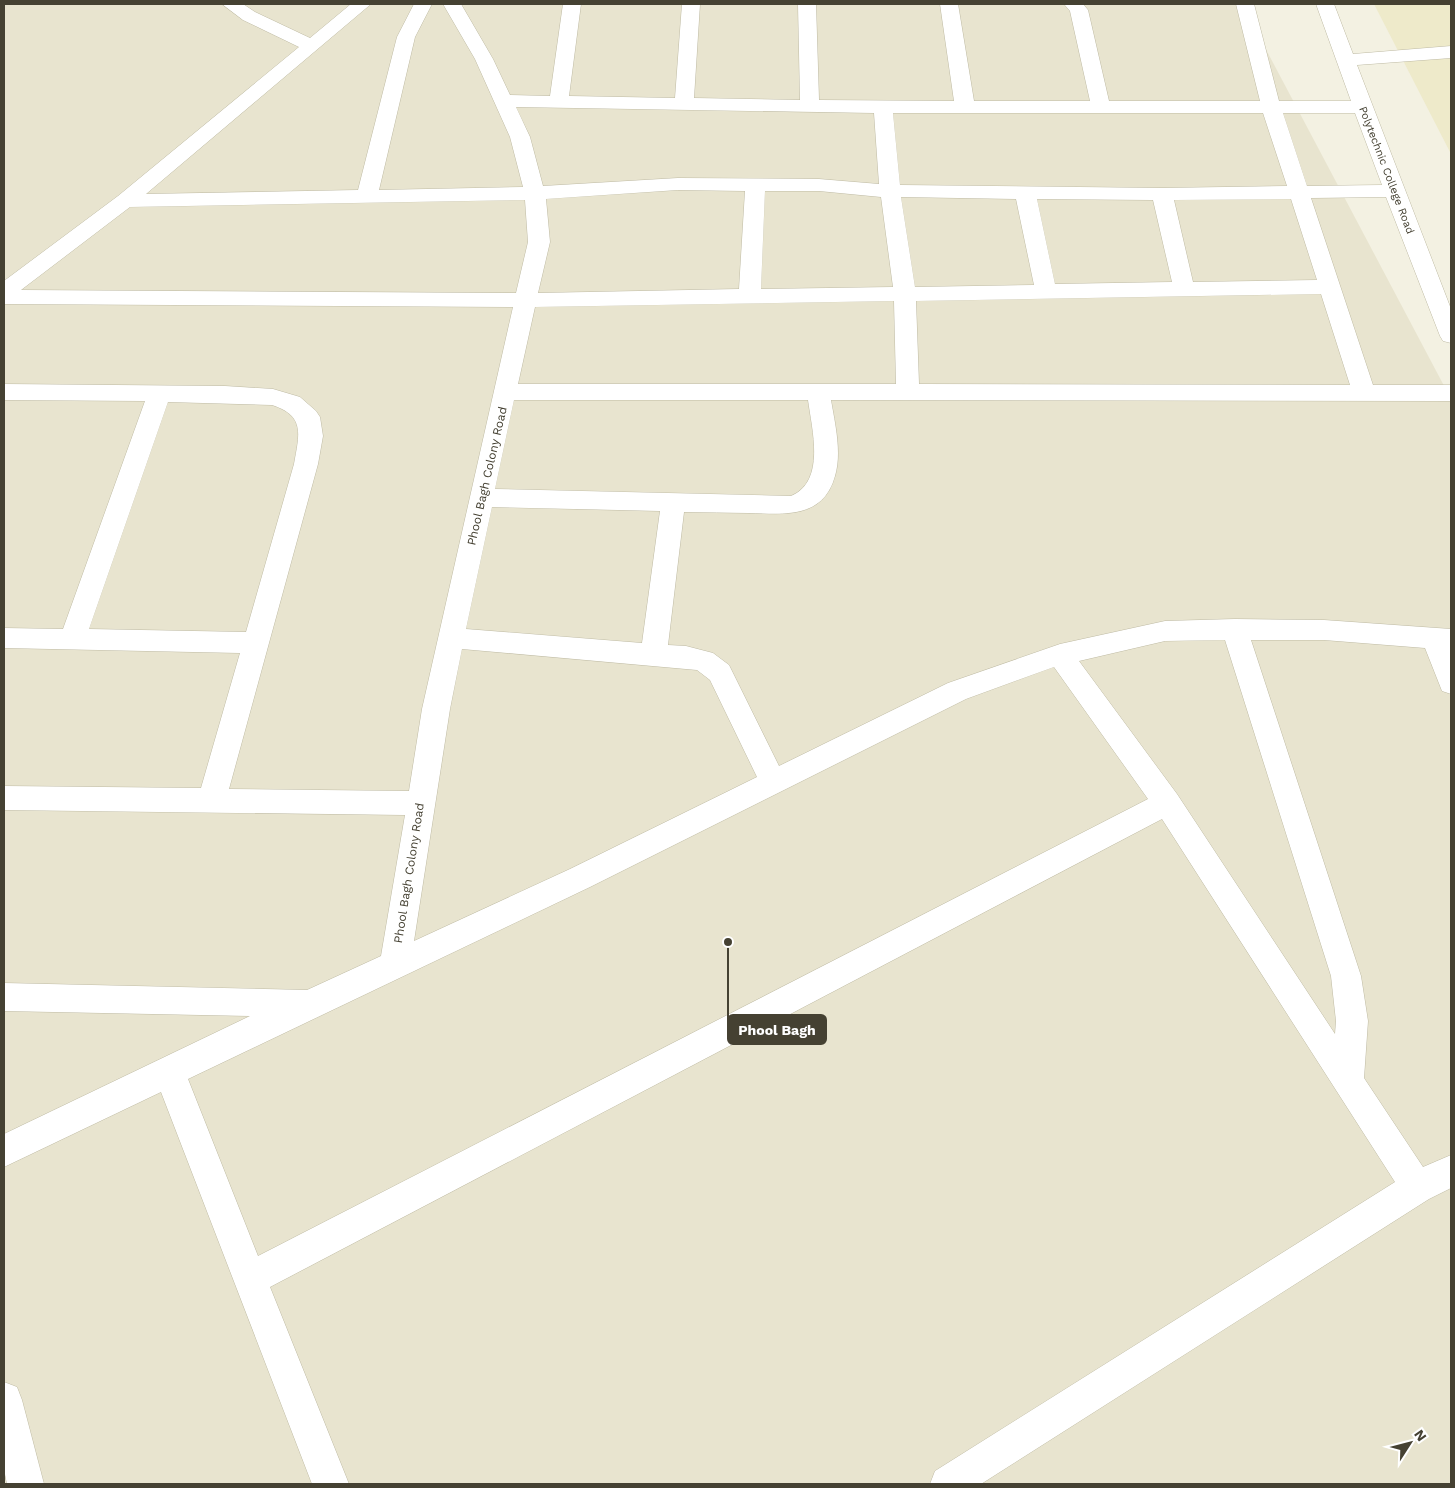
<svg xmlns="http://www.w3.org/2000/svg" width="1455" height="1488" viewBox="0 0 1455 1488" font-family="'Work Sans',sans-serif">
<rect width="100%" height="100%" fill="#f3f1e2"/>
<!-- residential -->
<polygon fill="#e8e4cf" points="4,4 1242,4 1451,399 1451,1484 4,1484"/>
<!-- education -->
<polygon fill="#eeeaca" points="1374,4 1451,4 1451,154"/>
<g fill="none" stroke-linecap="round" stroke-linejoin="round">
<defs>
<g id="minor">
<path d="M222,4H243L255,12L310,38L351,4H371L146,194L358,190L397,37L414,4H432L415,37L379,190L523,187L510,137L475,59L443,4H461L493,59L510,95L550,96L563,4H581L569,96L675,98L682,4H700L694,98L800,100L798,4H816L819,100L954,101L940,4H958L974,101H1090L1070,11L1064,4H1083L1088,10L1109,101H1260L1236,4H1254L1279,101H1351L1316,4H1334L1353,54L1451,46V58L1357,65L1451,309V343L1443,341L1440,336L1386,197L1311,198L1373,385H1451V401L831,400C835,424 842,452 835,476C823,519 785,514 749,513C727,513 706,512 684,512L668,645L686,646L713,653L729,665L779,766L948,683L1060,644L1165,621L1235,619L1324,620L1451,629V694L1442,691L1425,648L1324,640H1251L1361,976L1368,1021L1364,1078L1423,1167L1451,1155V1188L1429,1199L981,1484H930L935,1471L1395,1182L1162,819L270,1287L349,1484H312L161,1092L4,1167V1134L250,1016L4,1011V983L307,990L381,956L405,815L4,810V786L201,788L240,653L4,648V628L63,629L145,401L4,400V384L225,386L273,389L300,397L316,411L320,417L323,436L318,464L229,789L409,791L422,709L513,307L4,304V281L118,196L299,47L243,20ZM516,107L874,113L879,184L819,179L678,178L543,186L530,137ZM893,113H1263L1287,186L1162,188L900,185ZM1283,113H1355L1382,185L1307,186ZM678,190L745,191L739,289L538,293L550,242L546,199ZM765,191H819L881,197L893,287L761,289ZM901,197L1016,199L1034,285L915,287ZM1037,199L1153,200L1172,282L1055,284ZM1291,199L1317,280L1193,282L1174,200ZM525,200L528,242L516,293L21,290L130,207ZM1321,294L1350,385L919,384L916,301ZM894,301L896,384H518L535,307ZM514,400H808C812,430 826,481 791,496L495,489ZM168,402L272,405C306,416 299,435 294,464L246,632L89,629ZM492,507L660,511L642,643L466,629ZM1225,640L1331,976L1336,1021L1335,1034L1177,794L1079,661L1165,641ZM462,649L697,670L710,680L757,777L570,869L414,941L450,709ZM1054,667L1148,799L258,1256L188,1079L590,887L966,699Z"/>
<polygon points="4,1382 17,1387 22,1400 44,1484 7,1484 4,1469"/>
</g>
</defs>
<!-- minor casing -->
<use href="#minor" stroke="#bfbba4" stroke-width="1"/>
<!-- minor -->
<use href="#minor" fill="#fff" fill-rule="evenodd"/>
</g>
<g text-anchor="middle" stroke-width="4" stroke-linejoin="round" paint-order="stroke">
<!-- far-street labels -->
<g font-size="11" fill="#454132" stroke="#fff">
<text transform="translate(1387 170) rotate(69)" y="4">Polytechnic College Road</text>
</g>
<!-- street labels -->
<g font-size="12" fill="#454132" stroke="#fff">
<text transform="translate(487 476) rotate(-77)" y="4">Phool Bagh Colony Road</text>
<text transform="translate(409 873) rotate(-81)" y="4">Phool Bagh Colony Road</text>
</g>
</g>
<!-- callouts -->
<path fill="none" stroke="#454132" stroke-width="2" d="M728 942L728 1030"/>
<circle fill="#454132" stroke="#fff" stroke-width="2" cx="728" cy="942" r="5"/>
<rect fill="#454132" stroke="#454132" stroke-width="2" x="728" y="1015" width="98" height="29" rx="5"/>
<g font-size="14" text-anchor="middle" font-weight="bold" fill="#fff">
<text x="777" y="1035">Phool Bagh</text>
</g>
<!-- border -->
<rect width="1455" height="1488" fill="none" stroke="#454132" stroke-width="10"/>
<!-- north arrow -->
<g transform="translate(1410 1443) rotate(54)" stroke="#ffffff" stroke-width="4" paint-order="stroke">
<path d="M0-4L9 19L0 12L-9 19Z" fill="#454132"/>
<text y="-8" font-size="14" font-weight="bold" text-anchor="middle" fill="#454132">N</text>
</g>
</svg>
